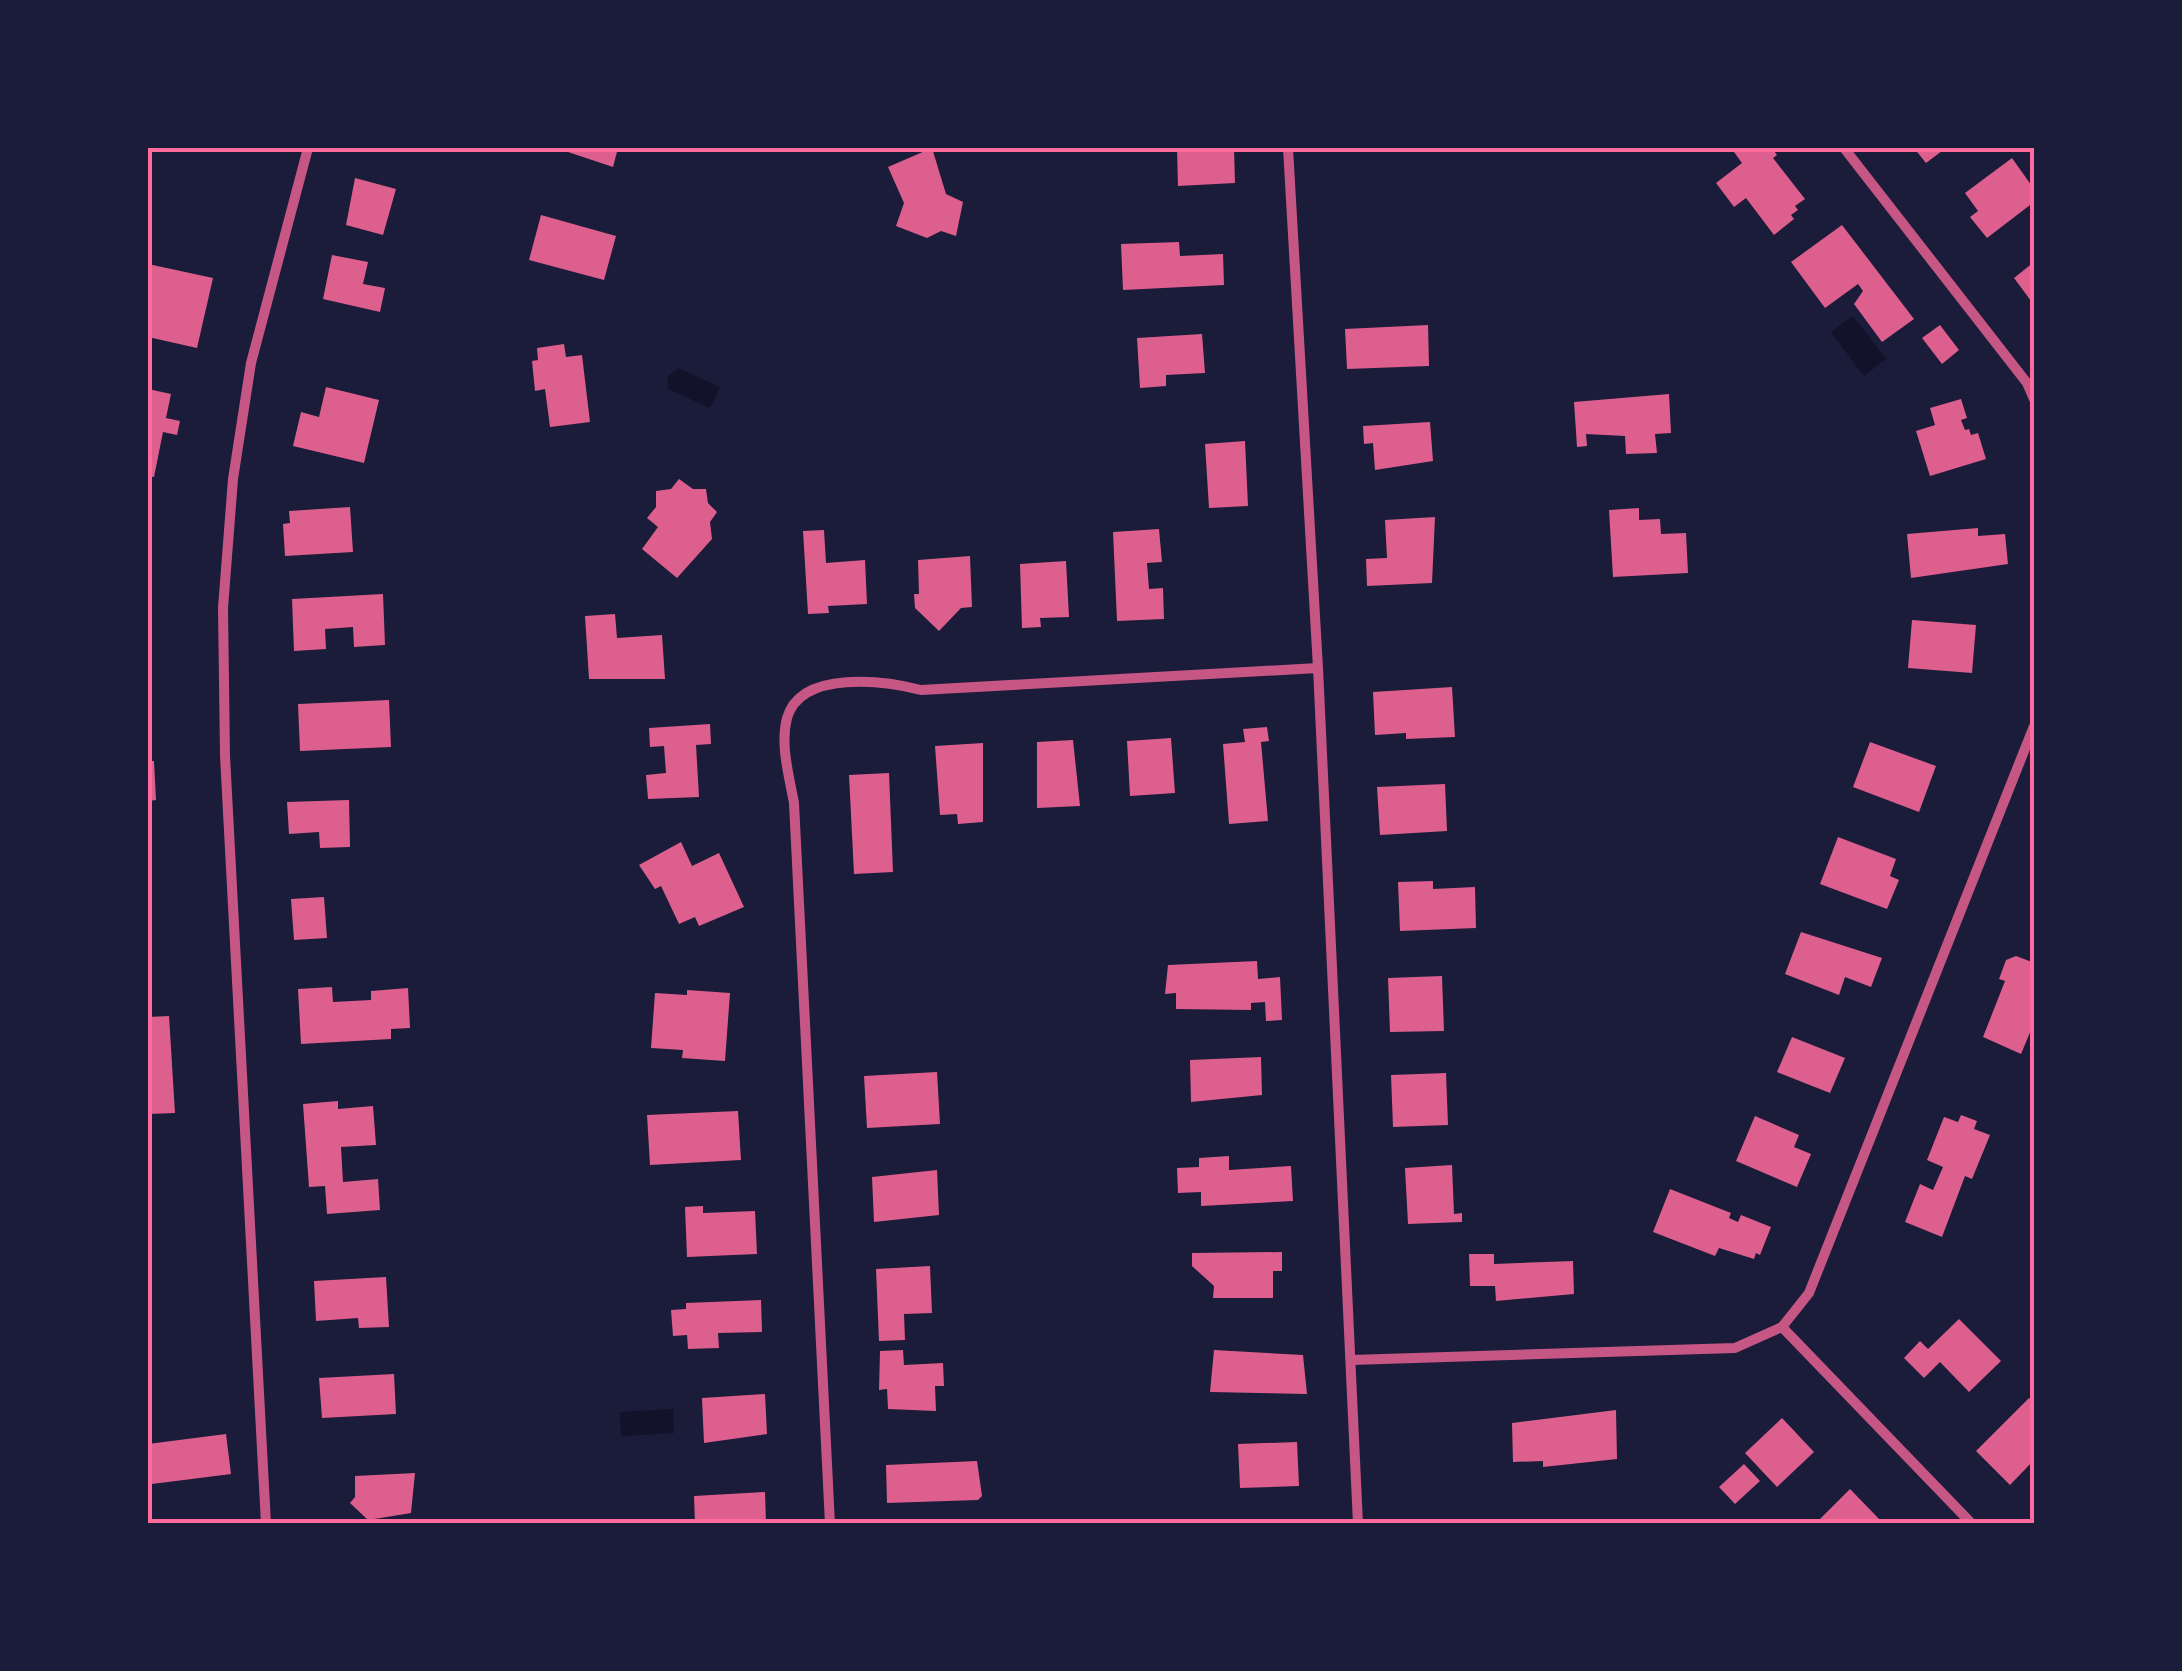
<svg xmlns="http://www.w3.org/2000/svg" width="2182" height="1671" viewBox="0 0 2182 1671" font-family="Bitter,serif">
<rect width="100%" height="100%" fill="#1b1b3a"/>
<!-- water -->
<g fill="#12122b">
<polygon points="1853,316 1886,359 1864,376 1831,332"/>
<polygon points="678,368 720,387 710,408 668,389 667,377"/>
<polygon points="673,1409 674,1433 621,1436 620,1412"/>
</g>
<!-- building -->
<g fill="#dd5f8e">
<polygon points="556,148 618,148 613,167"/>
<polygon points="932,148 946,194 963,202 956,236 941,231 927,238 896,226 904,203 888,167"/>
<polygon points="1177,148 1234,148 1235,183 1178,186"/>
<polygon points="1739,148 1772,148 1777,155 1773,158 1805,199 1795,206 1798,210 1791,215 1794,219 1774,235 1746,198 1734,207 1716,183 1742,163 1734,152"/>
<polygon points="1914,148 1946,148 1926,163"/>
<polygon points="2012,158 2034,189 2034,202 1987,238 1970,217 1978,211 1965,193"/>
<polygon points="355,178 396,189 383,235 346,225"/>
<polygon points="541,215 616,236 604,280 529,260"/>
<polygon points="1842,225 1914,319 1882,342 1854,304 1863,291 1858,284 1825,308 1791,262"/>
<polygon points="1179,242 1180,256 1223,254 1224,285 1123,290 1121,244"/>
<polygon points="332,255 368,262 363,284 385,288 380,312 323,299"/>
<polygon points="2034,262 2034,305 2014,278"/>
<polygon points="148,264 213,278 197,348 148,337"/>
<polygon points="1428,325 1429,366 1347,369 1345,329"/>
<polygon points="1940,325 1959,350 1942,364 1922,338"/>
<polygon points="1202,334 1205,373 1166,375 1166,386 1140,388 1137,338"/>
<polygon points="564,344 566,357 582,355 590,422 550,427 545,389 535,391 532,361 538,360 537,348"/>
<polygon points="326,387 379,400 364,463 293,446 301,412 319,417"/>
<polygon points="148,389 171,394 166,418 180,421 177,435 163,432 154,477 148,476"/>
<polygon points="1669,394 1671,433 1655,434 1657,453 1626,454 1625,436 1586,434 1587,446 1577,447 1574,402"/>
<polygon points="1961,399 1967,418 1961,420 1965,430 1969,429 1971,435 1978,433 1986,459 1930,476 1916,431 1935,425 1930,408"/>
<polygon points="1430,422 1433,461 1375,470 1373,443 1364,444 1363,426"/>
<polygon points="1245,441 1248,506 1209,508 1205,444"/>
<polygon points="679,479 693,489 706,489 708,503 717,512 710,522 712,539 677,578 642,549 658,527 647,518 656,507 656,491 671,489"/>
<polygon points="350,507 353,552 285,556 283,524 290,523 289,511"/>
<polygon points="1639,508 1639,520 1660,519 1661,534 1686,533 1688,573 1613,577 1609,510"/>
<polygon points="1435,517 1432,583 1367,586 1366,559 1387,558 1385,520"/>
<polygon points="1978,528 1978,536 2005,534 2008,564 1911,578 1907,534"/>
<polygon points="1159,529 1162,562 1147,563 1149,589 1163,588 1164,619 1117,621 1113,532"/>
<polygon points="824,530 826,563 865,560 867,604 828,606 829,613 808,614 803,531"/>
<polygon points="970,556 972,607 961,608 939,631 915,608 914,594 919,594 918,560"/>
<polygon points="1066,561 1069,617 1040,618 1041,627 1022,628 1020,564"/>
<polygon points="383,594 385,645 354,647 353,627 325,629 326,649 294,651 292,599"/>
<polygon points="615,614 617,638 662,635 665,679 589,679 585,616"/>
<polygon points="1912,620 1976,625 1972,673 1908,668"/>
<polygon points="1452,687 1455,737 1406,739 1406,733 1375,735 1373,692"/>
<polygon points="389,700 391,747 300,751 298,704"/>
<polygon points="710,724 711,744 696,745 699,797 648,799 646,775 666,773 664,746 650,747 649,728"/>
<polygon points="1267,727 1269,741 1261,742 1268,821 1229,824 1223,744 1245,742 1243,729"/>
<polygon points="1171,738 1175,793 1130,796 1127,741"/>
<polygon points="1073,740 1080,806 1037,808 1037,742"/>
<polygon points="1870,742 1936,766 1919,812 1853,787"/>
<polygon points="983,743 983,822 958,824 957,814 940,815 935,746"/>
<polygon points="148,761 154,761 156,800 148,801"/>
<polygon points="889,773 893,872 854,874 849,775"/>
<polygon points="1445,784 1447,831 1380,835 1377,787"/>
<polygon points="349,800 350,847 320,848 319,832 289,834 287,802"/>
<polygon points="1838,837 1896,859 1890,876 1899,880 1887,909 1820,884"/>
<polygon points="681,842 692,866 719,853 744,907 699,926 695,917 679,924 661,886 655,889 639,865"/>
<polygon points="1433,881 1433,889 1475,887 1476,928 1400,931 1398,882"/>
<polygon points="324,897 327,938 294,940 291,899"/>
<polygon points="1801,932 1882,958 1871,987 1845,977 1839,995 1785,974"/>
<polygon points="2016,956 2032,962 2030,969 2034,971 2034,1023 2021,1054 1983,1037 2005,981 1999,979 2006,960"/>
<polygon points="1257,961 1258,979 1280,977 1282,1020 1266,1021 1265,1002 1251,1003 1251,1010 1176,1009 1176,993 1165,994 1168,965"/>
<polygon points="1442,976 1444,1031 1390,1032 1388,978"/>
<polygon points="332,987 333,1002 371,1000 371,991 408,988 410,1028 391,1029 391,1039 301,1044 298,989"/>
<polygon points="687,990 730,993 725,1061 682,1058 683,1050 651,1048 655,993 687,995"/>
<polygon points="169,1016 175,1113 148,1114 148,1017"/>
<polygon points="1792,1037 1845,1058 1830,1093 1777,1072"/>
<polygon points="1261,1057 1262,1095 1191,1102 1190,1060"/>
<polygon points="937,1072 940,1124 867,1128 864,1076"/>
<polygon points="1446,1073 1448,1125 1393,1127 1391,1075"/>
<polygon points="338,1101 338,1109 373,1106 376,1145 341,1147 343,1182 378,1179 380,1210 327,1214 325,1186 309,1187 303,1104"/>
<polygon points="738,1111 741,1160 650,1165 647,1115"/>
<polygon points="1961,1115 1977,1121 1974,1129 1990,1135 1972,1179 1965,1176 1942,1237 1905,1222 1920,1184 1933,1190 1943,1167 1927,1160 1944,1117 1958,1122"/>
<polygon points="1755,1116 1799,1135 1794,1147 1811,1154 1797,1187 1736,1161"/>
<polygon points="1229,1156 1229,1170 1291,1166 1293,1201 1201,1206 1201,1192 1178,1193 1177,1168 1199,1167 1199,1158"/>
<polygon points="1452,1165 1454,1214 1462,1213 1462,1222 1408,1224 1405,1168"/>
<polygon points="937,1170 939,1215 874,1222 872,1177"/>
<polygon points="1670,1189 1731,1213 1729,1218 1738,1222 1741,1215 1771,1227 1760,1255 1756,1253 1754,1259 1719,1248 1715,1256 1653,1232"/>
<polygon points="703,1206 703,1213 755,1211 757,1254 687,1257 685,1207"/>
<polygon points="1282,1252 1282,1271 1273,1271 1273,1298 1213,1298 1214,1286 1192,1266 1192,1253"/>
<polygon points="1469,1254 1494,1254 1494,1264 1573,1261 1574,1294 1496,1301 1495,1286 1470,1286"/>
<polygon points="930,1266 932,1313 904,1314 905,1340 879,1341 876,1269"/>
<polygon points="386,1277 389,1327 359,1328 358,1318 316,1321 314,1281"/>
<polygon points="761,1300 762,1332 718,1333 719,1348 688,1349 687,1335 673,1336 671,1310 686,1309 686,1303"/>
<polygon points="1959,1319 2001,1361 1969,1392 1940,1362 1924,1378 1904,1358 1920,1341 1928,1349"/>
<polygon points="903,1350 904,1365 943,1363 944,1386 935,1386 936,1411 888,1409 887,1389 879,1390 880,1351"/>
<polygon points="1214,1350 1303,1355 1307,1394 1210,1392"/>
<polygon points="394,1374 396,1414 322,1418 319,1378"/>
<polygon points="765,1394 767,1434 704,1443 702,1398"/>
<polygon points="2029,1398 2034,1403 2034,1460 2010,1485 1976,1451"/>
<polygon points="1616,1410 1617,1459 1543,1467 1543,1461 1513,1462 1512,1423"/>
<polygon points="1782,1418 1814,1452 1777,1487 1745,1453"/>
<polygon points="226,1434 231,1474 152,1484 148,1444"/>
<polygon points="1297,1442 1299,1486 1240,1488 1238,1444"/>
<polygon points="977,1461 982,1496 978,1500 887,1503 886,1465"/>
<polygon points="1744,1464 1760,1481 1735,1504 1719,1487"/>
<polygon points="415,1473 411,1513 368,1520 350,1503 355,1497 355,1476"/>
<polygon points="1850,1489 1884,1524 1815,1524"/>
<polygon points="765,1492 766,1524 695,1524 694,1496"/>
</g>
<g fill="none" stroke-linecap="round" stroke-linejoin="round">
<!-- minor -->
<g stroke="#c65784" stroke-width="10">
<polyline points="1288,148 1318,668 1358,1524"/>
<polyline points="1844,148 2027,383 2034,399"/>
<polyline points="1782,1327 1972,1524"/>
<polyline points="1351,1360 1735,1348 1782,1327 1809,1293 2034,726"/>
<polyline points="266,1524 225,756 223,608 233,479 251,363 308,148"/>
<path d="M830,1524L794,803C789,775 780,745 787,718C801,669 886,681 921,690L1318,668"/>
</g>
</g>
<!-- border -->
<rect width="2182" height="1671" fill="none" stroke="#1b1b3a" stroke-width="300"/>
<rect x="150" y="150" width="1882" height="1371" fill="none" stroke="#ff6b9d" stroke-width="4"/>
</svg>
